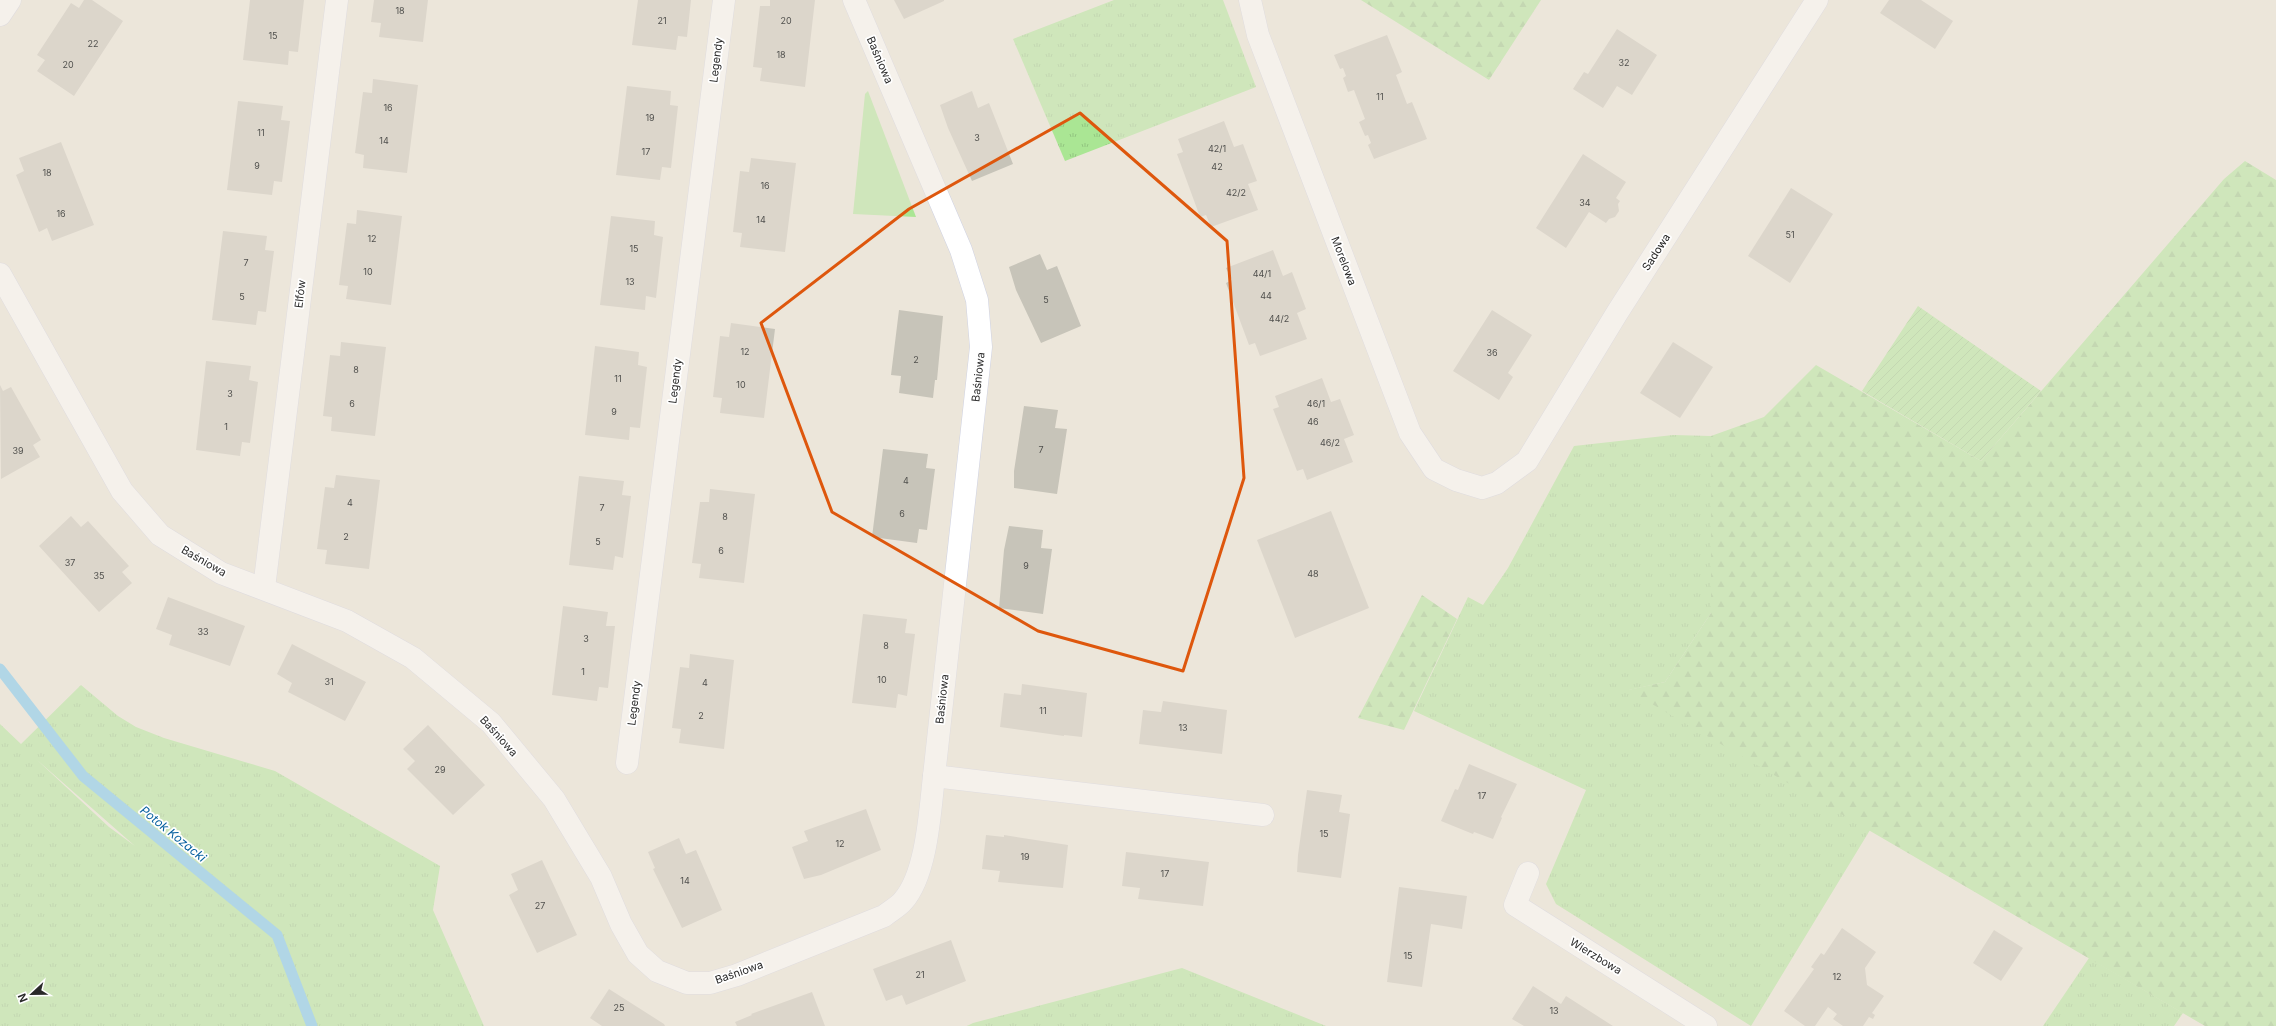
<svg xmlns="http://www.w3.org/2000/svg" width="2276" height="1026" viewBox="0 0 2276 1026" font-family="Inter,sans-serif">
<defs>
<pattern id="grass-tufts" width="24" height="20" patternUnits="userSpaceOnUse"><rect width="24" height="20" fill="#aae694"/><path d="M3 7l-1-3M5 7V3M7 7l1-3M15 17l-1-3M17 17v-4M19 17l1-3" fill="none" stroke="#92c580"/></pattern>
<pattern id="forest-firs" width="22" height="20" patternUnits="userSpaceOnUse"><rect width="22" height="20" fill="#aae694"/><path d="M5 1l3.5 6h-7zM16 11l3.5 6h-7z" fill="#92c580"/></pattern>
<pattern id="garden-furrows" width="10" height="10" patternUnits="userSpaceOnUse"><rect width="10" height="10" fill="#aae694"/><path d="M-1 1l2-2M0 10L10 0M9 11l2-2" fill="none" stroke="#92c580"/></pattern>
</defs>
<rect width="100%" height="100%" fill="#ece6da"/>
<!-- grass -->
<g fill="url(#grass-tufts)" fill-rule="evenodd">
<polygon points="1114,0 1223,0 1256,87 1065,161 1013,39"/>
<polygon points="1673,435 1711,436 1711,613 1665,682 1629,690 1870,830 1751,1026 1556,904 1546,884 1586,790 1414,711 1468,597 1483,605 1508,568 1574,446"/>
<path d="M81,685L118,716L136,727L164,738L275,771L440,866L433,910L484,1026H0V724L21,744ZM36,759L135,846L109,827Z"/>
<polygon points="2089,958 2183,1013 2174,1026 2043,1026"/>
<polygon points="1182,968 1326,1026 967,1026 973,1023"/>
</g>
<!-- forest -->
<g fill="url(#forest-firs)">
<polygon points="1361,0 1541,0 1489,80"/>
<polygon points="2245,161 2276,180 2276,1026 2205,1026 1628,690 1665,682 1711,613 1711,436 1764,417 1816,365 1981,461 2224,179"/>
<polygon points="1422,595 1457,619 1404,730 1358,718"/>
</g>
<!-- park -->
<polygon fill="#aae694" points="868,91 916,217 853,214 865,94"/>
<!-- garden -->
<polygon fill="url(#garden-furrows)" points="1918,306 2041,391 1981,461 1862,391"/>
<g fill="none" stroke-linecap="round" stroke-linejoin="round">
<!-- stream -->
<polyline stroke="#68c4f4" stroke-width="11" points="0,669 83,776 277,935 312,1026"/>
</g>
<!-- building -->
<g fill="#c7c4b9">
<polygon points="84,0 92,0 123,21 74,96 37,71 45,60 37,55 71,3 79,8"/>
<polygon points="250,0 304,0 298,52 289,51 288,65 243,60"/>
<polygon points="374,0 428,0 423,42 379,37 381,23 371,22"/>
<polygon points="638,0 691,0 687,37 678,36 676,50 632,45"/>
<polygon points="770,0 815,0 805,87 760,81 762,68 753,67 760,6 770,6"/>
<polygon points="894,0 944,0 944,1 904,19"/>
<polygon points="1889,0 1921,0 1953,21 1935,49 1880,13"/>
<polygon points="1617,29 1657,55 1632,95 1617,86 1603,108 1573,89 1584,72 1588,74"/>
<polygon points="1387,35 1402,72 1396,75 1407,104 1412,102 1427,139 1374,159 1368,145 1371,143 1368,135 1365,136 1359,122 1365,119 1354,90 1348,92 1343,78 1346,76 1343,68 1340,69 1334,55"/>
<polygon points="373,79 418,85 407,173 363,168 364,155 355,153 363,92 372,93"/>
<polygon points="627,86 671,91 670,105 678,106 671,168 662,167 660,180 616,175"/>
<polygon points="972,91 978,108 989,103 1013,164 972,181 948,128 940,105"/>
<polygon points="238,101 283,106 281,120 290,121 282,182 274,181 272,195 227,190"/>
<polygon points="1224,121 1234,147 1243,144 1257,181 1248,184 1258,210 1211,227 1206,215 1200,217 1177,154 1183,152 1178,139"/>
<polygon points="61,142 94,225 52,241 47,228 39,232 16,175 24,171 19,158"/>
<polygon points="1583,154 1626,182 1616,198 1620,201 1618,204 1619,211 1615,217 1609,219 1606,223 1589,212 1566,248 1536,228"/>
<polygon points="751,158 796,163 785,252 740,247 742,233 733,232 740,171 749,172"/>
<polygon points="1791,188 1833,214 1790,283 1748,256"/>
<polygon points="357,210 402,216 391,305 346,299 348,286 339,285 347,223 356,224"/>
<polygon points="611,216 655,221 654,235 663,237 656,298 646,296 645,310 600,305"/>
<polygon points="223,231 267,236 265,250 274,251 266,312 258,311 256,325 212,320"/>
<polygon points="1273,250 1283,276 1292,272 1306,309 1297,313 1307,339 1260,356 1255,343 1249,345 1226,283 1232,280 1226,268"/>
<polygon points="1040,254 1047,270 1057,266 1081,326 1041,343 1016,290 1009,267"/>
<polygon points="899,310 943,316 937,380 935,380 933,398 899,393 901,376 891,375"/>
<polygon points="1492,310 1532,335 1508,373 1513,377 1499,400 1453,371"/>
<polygon points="731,323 775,329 764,418 720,413 722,398 713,397 720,336 729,337"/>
<polygon points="341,342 386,347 375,436 331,431 332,417 323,416 330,355 340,356"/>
<polygon points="1673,342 1713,367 1680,418 1640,393"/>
<polygon points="595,346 639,352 638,365 647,367 640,428 630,427 629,440 585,435"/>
<polygon points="206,361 251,366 249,380 258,382 250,443 242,442 240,456 196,450"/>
<polygon points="1322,378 1331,402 1340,399 1354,435 1344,439 1353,462 1307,480 1303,469 1297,471 1273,409 1279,407 1275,396"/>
<polygon points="0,385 3,391 11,387 41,440 33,445 40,457 1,479"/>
<polygon points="1024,406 1058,410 1055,428 1067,429 1057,494 1014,488 1014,471"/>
<polygon points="883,449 928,454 926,468 935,469 927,530 919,529 917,543 872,537"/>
<polygon points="336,475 380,480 369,569 325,564 327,550 317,549 325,487 334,488"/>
<polygon points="579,476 624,481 622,495 631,496 623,558 615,556 613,570 569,565"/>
<polygon points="710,489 755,494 744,583 699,578 701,564 692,563 700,502 709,502"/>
<polygon points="1331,511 1369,608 1295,638 1257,540"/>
<polygon points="71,516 81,527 88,521 129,566 122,572 132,583 99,612 39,546"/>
<polygon points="1009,526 1043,530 1041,548 1052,549 1043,614 999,608 1004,550"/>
<polygon points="168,597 245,626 230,666 169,645 172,635 156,629"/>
<polygon points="563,606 608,612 606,626 615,626 608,688 599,687 597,701 552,695"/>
<polygon points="863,614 907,619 905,633 915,634 907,696 898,694 896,708 852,703"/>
<polygon points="292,644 366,682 345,721 288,692 292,683 277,674"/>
<polygon points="690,654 734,660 724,749 679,743 681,729 672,728 680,667 689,668"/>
<polygon points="1022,684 1087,693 1082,737 1064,735 1064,736 1000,727 1004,693 1021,695"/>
<polygon points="1163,701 1227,710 1222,754 1139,744 1143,710 1161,712"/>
<polygon points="428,725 485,785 453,815 407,769 415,761 403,749"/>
<polygon points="1469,764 1517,784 1501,817 1502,818 1493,839 1474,832 1473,834 1441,821 1455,789 1458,790"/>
<polygon points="1307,790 1342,795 1339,812 1350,814 1341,878 1297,872 1298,855"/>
<polygon points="866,809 881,850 821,875 804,879 792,847 808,841 804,831"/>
<polygon points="986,835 1004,837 1004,835 1068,845 1063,888 998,882 1000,871 982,869"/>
<polygon points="679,838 686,854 696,850 722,910 682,928 653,869 655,868 648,852"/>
<polygon points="1126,852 1209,862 1203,906 1138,899 1140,888 1122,886"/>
<polygon points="542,860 577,935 537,953 509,895 518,890 511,874"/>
<polygon points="1399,887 1467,896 1462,929 1431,924 1422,987 1387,982"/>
<polygon points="1842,928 1876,952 1865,968 1867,985 1884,996 1872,1013 1875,1015 1873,1019 1869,1017 1863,1026 1843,1026 1833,1019 1837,1014 1828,1007 1815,1026 1805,1026 1784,1011 1814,969 1811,967 1821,953 1824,955"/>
<polygon points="1994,930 2023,948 2001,981 1973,963"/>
<polygon points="951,940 966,981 906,1005 902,995 886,1001 873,969"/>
<polygon points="1533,986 1561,1004 1566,996 1613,1026 1524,1026 1512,1019"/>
<polygon points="609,989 664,1024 665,1026 602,1026 590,1018"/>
<polygon points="812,992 825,1026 737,1026 735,1022 752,1015 751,1014"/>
</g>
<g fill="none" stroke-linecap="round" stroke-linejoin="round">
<defs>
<g id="minor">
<polyline points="1250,0 1258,35 1410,433 1434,469 1456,480 1482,488 1497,483 1527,461 1617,313 1817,0"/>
<polyline points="0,15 10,0"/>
<path d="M0,274L122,491L160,535L221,573L347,621L413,658L491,723L554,799L601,877L621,924L638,954L657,971L687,983H710L737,975L884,916C890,911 898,907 903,901C927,874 930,811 934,776L981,347L977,300L961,250L854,0"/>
<polyline points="264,588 337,0"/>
<polyline points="627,763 724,0"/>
<polyline points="934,776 1263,815"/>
<polyline points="1528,873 1515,905 1706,1026"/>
</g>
</defs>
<!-- minor casing -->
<use href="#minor" stroke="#cfd2e3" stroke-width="23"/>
<!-- minor -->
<use href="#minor" stroke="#fff" stroke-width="22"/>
</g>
<!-- marked area -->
<path d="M0 0H2276V1026H0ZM1080,113L1227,241L1244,478L1183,671L1038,631L832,512L761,323L909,209Z" fill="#ece6da" fill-opacity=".55" fill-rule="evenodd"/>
<path fill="none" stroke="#de570d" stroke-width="3" stroke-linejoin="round" d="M1080,113L1227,241L1244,478L1183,671L1038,631L832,512L761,323L909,209Z"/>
<g text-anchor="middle" stroke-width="3.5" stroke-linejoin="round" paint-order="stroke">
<!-- number labels -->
<g font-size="9" fill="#50504d">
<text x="400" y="14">18</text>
<text x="662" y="24">21</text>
<text x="786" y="24">20</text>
<text x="273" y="39">15</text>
<text x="93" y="47">22</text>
<text x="781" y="58">18</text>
<text x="1624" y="66">32</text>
<text x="68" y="68">20</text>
<text x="1380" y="100">11</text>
<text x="388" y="111">16</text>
<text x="650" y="121">19</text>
<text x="261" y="136">11</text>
<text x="977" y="141">3</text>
<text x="384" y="144">14</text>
<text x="1217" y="152">42/1</text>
<text x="646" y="155">17</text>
<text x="257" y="169">9</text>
<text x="1217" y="170">42</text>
<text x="47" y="176">18</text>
<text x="765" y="189">16</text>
<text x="1236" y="196">42/2</text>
<text x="1585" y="206">34</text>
<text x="61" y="217">16</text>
<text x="761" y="223">14</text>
<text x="1790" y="238">51</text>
<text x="372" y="242">12</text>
<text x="634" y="252">15</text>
<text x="246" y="266">7</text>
<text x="368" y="275">10</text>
<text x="1262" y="277">44/1</text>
<text x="630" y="285">13</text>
<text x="1266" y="299">44</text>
<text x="242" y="300">5</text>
<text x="1046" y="303">5</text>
<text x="1279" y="322">44/2</text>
<text x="745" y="355">12</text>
<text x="1492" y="356">36</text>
<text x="916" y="363">2</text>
<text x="356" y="373">8</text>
<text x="618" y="382">11</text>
<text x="741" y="388">10</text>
<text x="230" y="397">3</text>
<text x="352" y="407">6</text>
<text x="1316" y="407">46/1</text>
<text x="614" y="415">9</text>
<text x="1313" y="425">46</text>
<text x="226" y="430">1</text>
<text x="1330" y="446">46/2</text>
<text x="1041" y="453">7</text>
<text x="18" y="454">39</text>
<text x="906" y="484">4</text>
<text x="350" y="506">4</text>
<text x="602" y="511">7</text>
<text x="902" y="517">6</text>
<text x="725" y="520">8</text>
<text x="346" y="540">2</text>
<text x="598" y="545">5</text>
<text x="721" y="554">6</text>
<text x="70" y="566">37</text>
<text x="1026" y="569">9</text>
<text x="1313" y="577">48</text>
<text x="99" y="579">35</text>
<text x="203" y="635">33</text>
<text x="586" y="642">3</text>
<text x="886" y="649">8</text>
<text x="583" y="675">1</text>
<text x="882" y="683">10</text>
<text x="329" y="685">31</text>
<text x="705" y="686">4</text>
<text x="1043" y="714">11</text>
<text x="701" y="719">2</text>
<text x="1183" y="731">13</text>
<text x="440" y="773">29</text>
<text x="1482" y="799">17</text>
<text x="1324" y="837">15</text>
<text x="840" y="847">12</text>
<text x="1025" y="860">19</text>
<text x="1165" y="877">17</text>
<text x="685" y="884">14</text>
<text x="540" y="909">27</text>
<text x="1408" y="959">15</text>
<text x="920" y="978">21</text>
<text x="1837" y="980">12</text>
<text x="619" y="1011">25</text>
<text x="1554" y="1014">13</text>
</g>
<!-- street labels -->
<g font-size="11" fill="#292929" stroke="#fff">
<text transform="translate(716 60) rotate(-83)" y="4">Legendy</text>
<text transform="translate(880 60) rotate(67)" y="4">Baśniowa</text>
<text transform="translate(1656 252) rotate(-57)" y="4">Sadowa</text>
<text transform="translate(1344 261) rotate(69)" y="4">Morelowa</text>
<text transform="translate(300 294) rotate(-83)" y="4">Elfów</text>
<text transform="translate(978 377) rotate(-84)" y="4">Baśniowa</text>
<text transform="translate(675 381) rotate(-83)" y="4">Legendy</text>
<text transform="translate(204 561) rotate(30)" y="4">Baśniowa</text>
<text transform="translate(942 699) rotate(-84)" y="4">Baśniowa</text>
<text transform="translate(634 703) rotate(-83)" y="4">Legendy</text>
<text transform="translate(499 736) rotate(48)" y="4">Baśniowa</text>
<text transform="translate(1596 956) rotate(32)" y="4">Wierzbowa</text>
<text transform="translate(739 972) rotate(-19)" y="4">Baśniowa</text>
</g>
<!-- water labels -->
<g font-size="12" font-style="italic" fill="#07609f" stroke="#fff">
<text transform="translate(173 834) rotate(39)" y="4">Potok Kozacki</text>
</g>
</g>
<!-- north arrow -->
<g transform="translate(32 994) rotate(248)" stroke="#ffffff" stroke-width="3" paint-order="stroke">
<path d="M0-3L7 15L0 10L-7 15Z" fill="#292929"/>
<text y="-6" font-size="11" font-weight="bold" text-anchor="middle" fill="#292929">N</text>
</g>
</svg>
